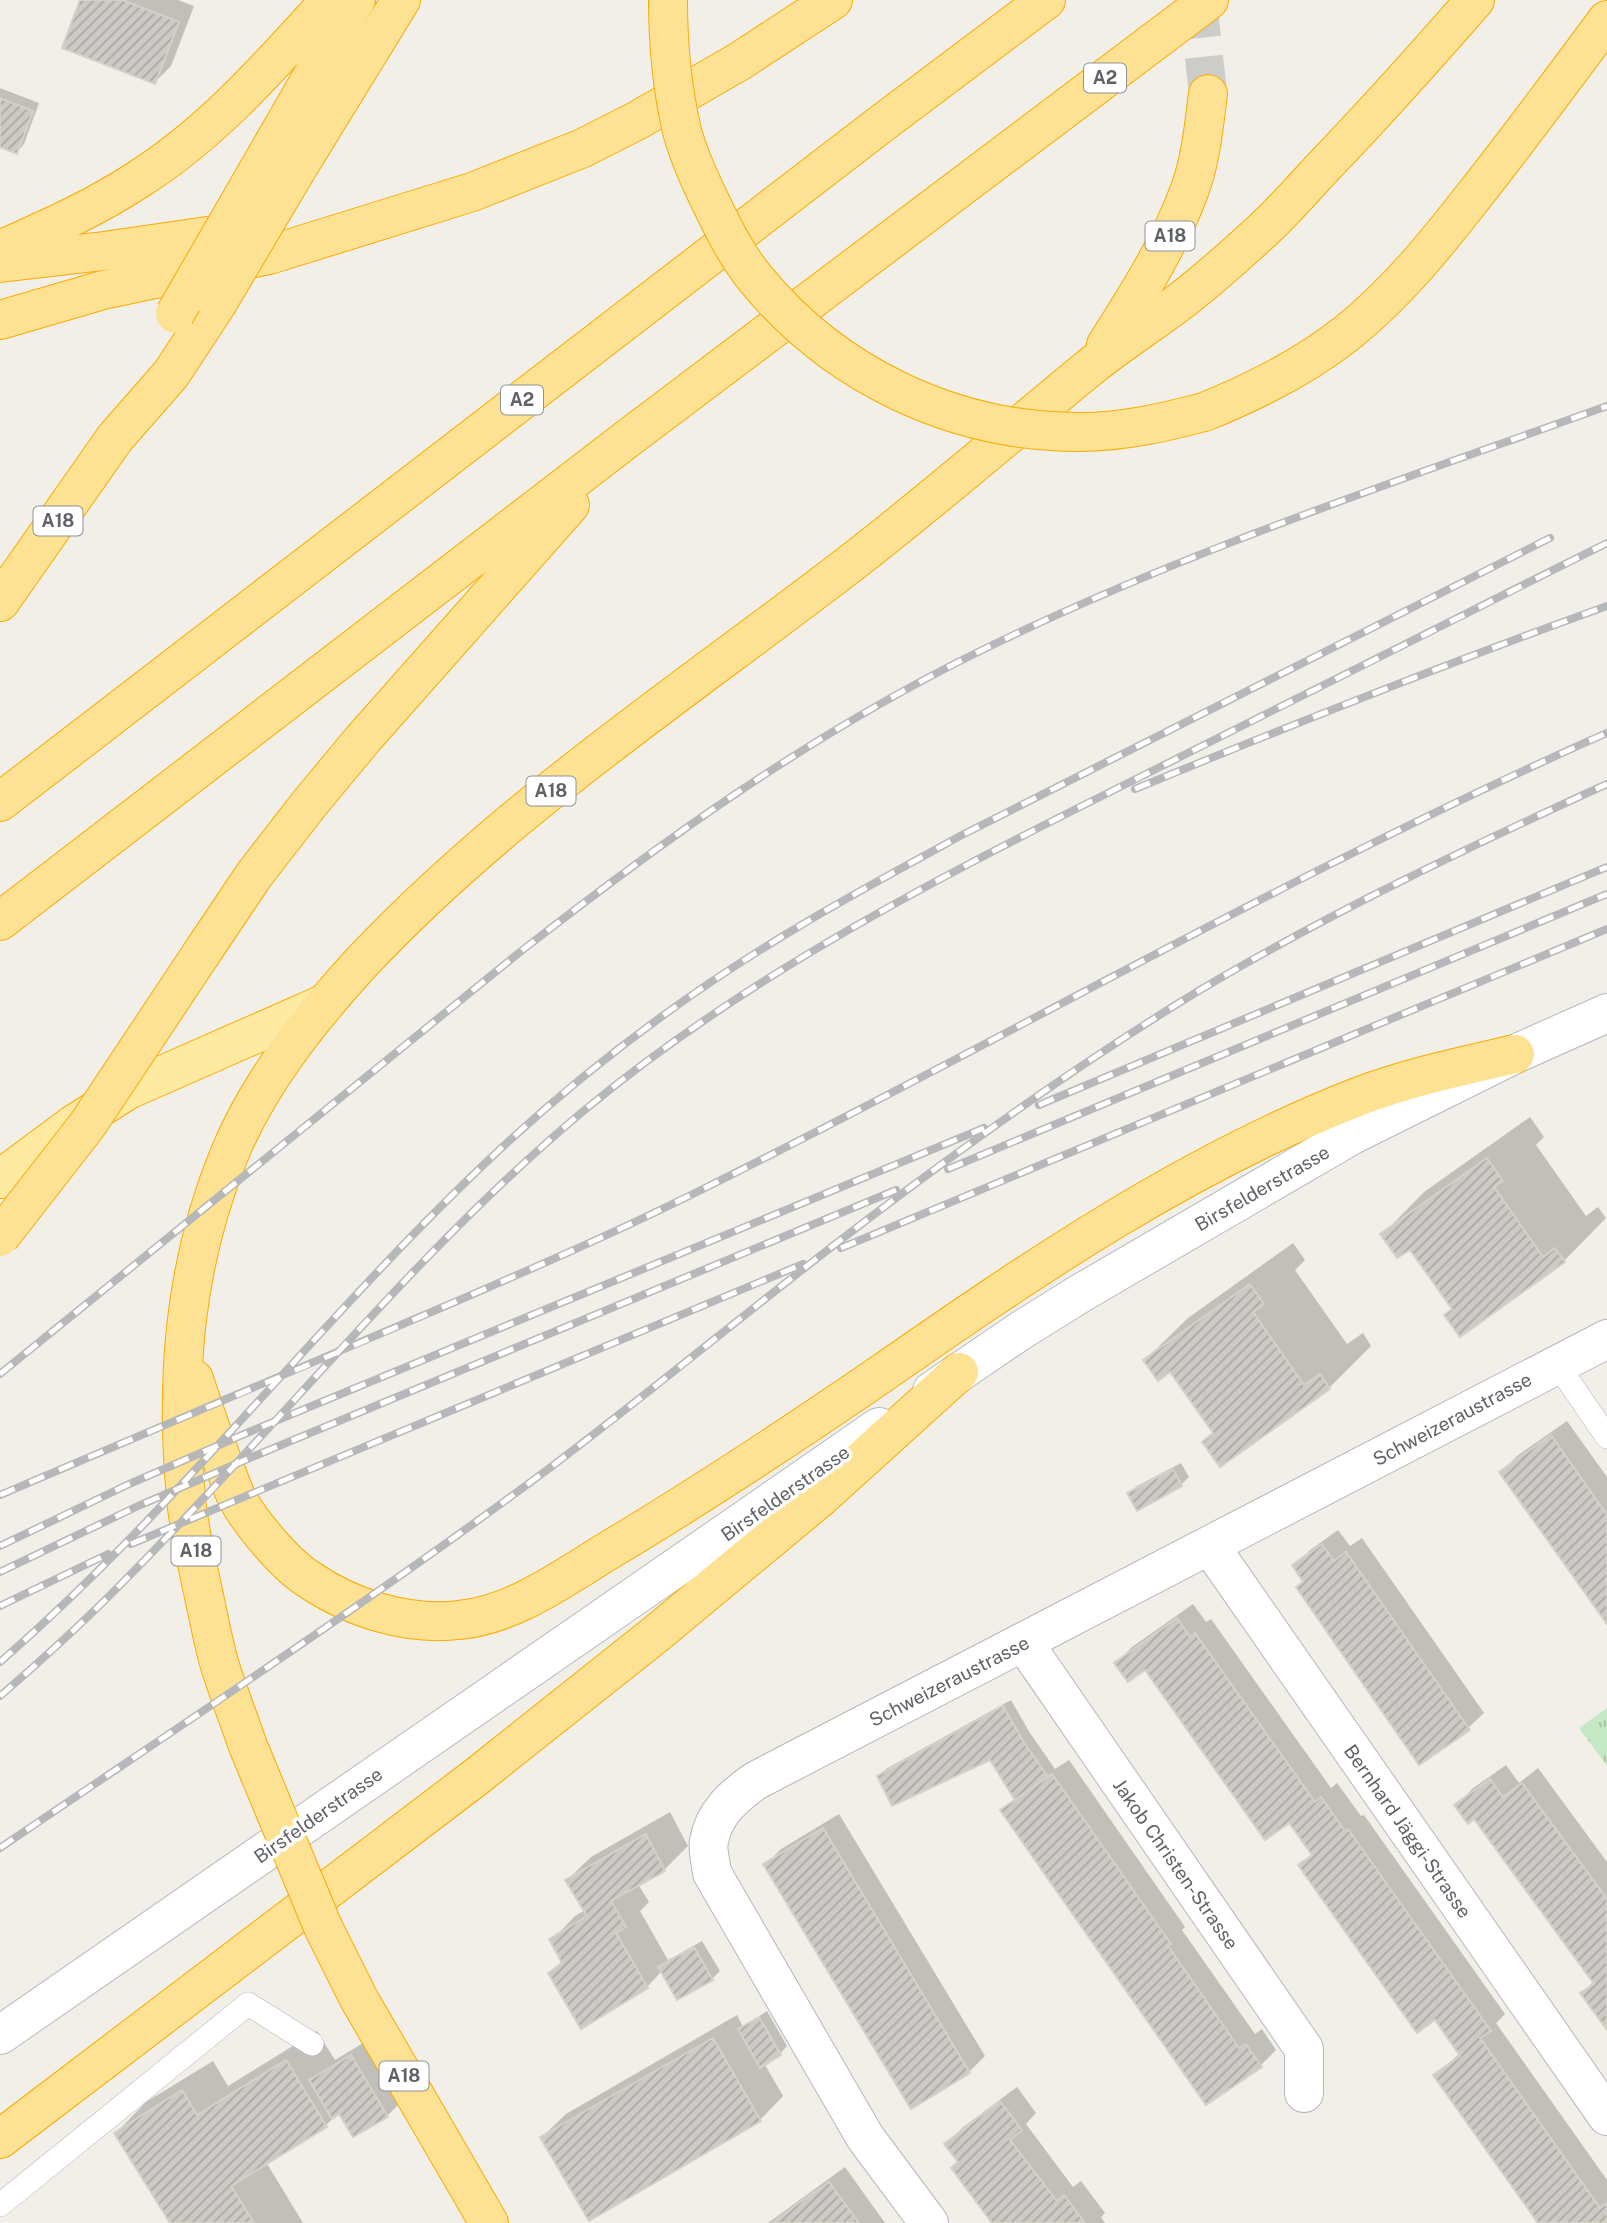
<svg xmlns="http://www.w3.org/2000/svg" width="1607" height="2223" viewBox="0 0 1607 2223" font-family="'Public Sans',sans-serif">
<defs>
<pattern id="grass-tufts" width="24" height="20" patternUnits="userSpaceOnUse" patternTransform="scale(1.75)"><rect width="24" height="20" fill="#c5e8c5"/><path d="M3 7l-1-3M5 7V3M7 7l1-3M15 17l-1-3M17 17v-4M19 17l1-3" fill="none" stroke="#a3c0a4"/></pattern>
<pattern id="building-hatch" width="6" height="6" patternUnits="userSpaceOnUse" patternTransform="scale(1.75)"><rect width="6" height="6" fill="#cccac5"/><path d="M-1 1l2-2M0 6l6-6M5 7l2-2" fill="none" stroke="#a9a8a4"/></pattern>
</defs>
<rect width="100%" height="100%" fill="#f1efe8"/>
<!-- grass -->
<polygon fill="url(#grass-tufts)" points="1607,1708 1607,1766 1579,1728"/>
<!-- shadow -->
<g fill="#0003">
<polygon points="82,0 178,0 194,6 171,66 155,82"/>
<polygon points="0,88 39,103 24,144 17,152 0,146"/>
<polygon points="1530,1117 1544,1137 1536,1145 1586,1216 1598,1207 1606,1218 1564,1261 1453,1308 1410,1247 1382,1235 1424,1192"/>
<polygon points="1293,1243 1305,1260 1295,1270 1347,1344 1363,1333 1371,1346 1329,1388 1204,1442 1214,1431 1171,1369 1145,1360 1188,1318"/>
<polygon points="1567,1421 1607,1477 1607,1621 1501,1472 1517,1456"/>
<polygon points="1181,1463 1189,1477 1181,1485 1130,1493 1137,1486"/>
<polygon points="1338,1530 1350,1546 1362,1538 1484,1713 1468,1728 1298,1587 1304,1581 1294,1566 1310,1550"/>
<polygon points="1193,1604 1206,1622 1211,1619 1331,1788 1337,1783 1361,1816 1364,1815 1505,2014 1496,2023 1607,2180 1607,2223 1540,2223 1436,2075 1460,2053 1435,2017 1300,1865 1313,1853 1290,1820 1145,1667 1116,1663 1132,1647"/>
<polygon points="1011,1700 1030,1733 1055,1769 1069,1760 1185,1927 1182,1930 1255,2034 1262,2029 1276,2050 1261,2065 1207,2103 1002,1811 1015,1798 991,1757 879,1776 886,1769"/>
<polygon points="1506,1765 1519,1783 1538,1768 1607,1862 1607,2027 1582,1994 1594,1981 1475,1816 1457,1805 1472,1789"/>
<polygon points="670,1812 688,1846 664,1870 638,1884 649,1902 640,1911 668,1960 702,1941 720,1971 712,1979 678,1998 662,1971 647,1987 550,1973 563,1960 552,1940 575,1916 585,1910 567,1880 591,1857"/>
<polygon points="839,1814 985,2056 969,2072 766,1864 781,1849"/>
<polygon points="767,2011 787,2046 780,2054 764,2063 783,2096 760,2120 542,2137 566,2114 737,2015 743,2027"/>
<polygon points="317,2031 335,2060 368,2040 403,2100 387,2116 340,2112 326,2125 266,2162 303,2223 172,2223 116,2133 146,2102 213,2061 228,2086"/>
<polygon points="1017,2087 1036,2113 1026,2124 1073,2187 1081,2181 1105,2213 1101,2217 1105,2223 994,2223 960,2161 947,2144 962,2128"/>
<polygon points="845,2167 885,2223 768,2223"/>
</g>
<!-- building -->
<g fill="url(#building-hatch)" stroke="#d6d1c6" stroke-width="2">
<polygon points="80,0 123,0 179,22 155,84 62,48"/>
<polygon points="0,98 33,111 17,154 0,147"/>
<polygon points="1487,1158 1503,1181 1494,1187 1543,1257 1555,1248 1565,1262 1460,1337 1444,1315 1452,1309 1410,1250 1397,1258 1380,1234"/>
<polygon points="1250,1284 1264,1304 1253,1312 1304,1385 1320,1374 1330,1389 1220,1467 1202,1442 1213,1433 1170,1372 1158,1381 1143,1360"/>
<polygon points="1551,1435 1607,1515 1607,1624 1499,1472"/>
<polygon points="1173,1469 1182,1486 1137,1511 1127,1493"/>
<polygon points="1322,1544 1334,1561 1346,1552 1470,1730 1419,1765 1296,1587 1303,1582 1292,1565"/>
<polygon points="1177,1618 1190,1637 1195,1633 1315,1802 1321,1797 1345,1831 1348,1829 1491,2031 1480,2038 1600,2208 1607,2203 1607,2223 1538,2223 1433,2075 1460,2056 1435,2020 1417,2033 1298,1865 1312,1855 1289,1823 1265,1840 1145,1670 1128,1682 1114,1663"/>
<polygon points="1003,1706 1023,1741 1048,1777 1015,1800 990,1760 892,1806 877,1776"/>
<polygon points="1052,1774 1171,1944 1168,1946 1239,2048 1246,2044 1262,2067 1206,2105 1000,1810"/>
<polygon points="1490,1779 1503,1797 1522,1783 1607,1899 1607,2030 1580,1993 1594,1984 1474,1819 1468,1824 1454,1805"/>
<polygon points="823,1828 970,2073 911,2109 763,1864"/>
<polygon points="646,1834 665,1871 611,1901 626,1927 616,1933 648,1988 581,2029 548,1973 562,1963 549,1939 587,1916 565,1880"/>
<polygon points="694,1947 713,1980 677,2000 658,1967"/>
<polygon points="759,2017 781,2055 760,2068 738,2029"/>
<polygon points="713,2038 761,2121 589,2221 540,2137"/>
<polygon points="351,2055 388,2117 353,2137 339,2114 332,2119 309,2080"/>
<polygon points="286,2060 327,2127 231,2186 254,2223 170,2223 114,2133 182,2090 197,2115"/>
<polygon points="1000,2101 1022,2130 1010,2140 1057,2201 1064,2195 1085,2223 992,2223 951,2168 958,2162 944,2144"/>
<polygon points="829,2182 859,2223 772,2223 807,2197"/>
</g>
<g fill="none" stroke-linecap="round" stroke-linejoin="round">
<!-- motorway-tunnel -->
<polyline stroke="#ccccc8" stroke-width="38" stroke-dasharray="38 19" stroke-linecap="butt" points="1198,0 1208,94"/>
<defs>
<g id="service">
<polyline points="1557,1364 1607,1437"/>
<polyline points="0,2205 248,2004 312,2044"/>
</g>
<g id="minor">
<polyline points="1210,1546 1607,2116"/>
<polyline points="1024,1643 1304,2049 1304,2093"/>
<path d="M929,2223L865,2137L712,1873C711,1863 707,1850 709,1841C714,1813 733,1797 755,1781L1607,1339"/>
</g>
<g id="secondary">
<polyline points="932,1391 1020,1331 1081,1293 1352,1135 1515,1054 1607,1013"/>
<polyline points="0,2035 879,1427"/>
</g>
<polyline id="trunk" points="0,1179 74,1124 128,1090 326,1003"/>
<g id="motorway">
<polyline points="268,153 356,0"/>
<polyline points="297,169 401,0"/>
<path d="M0,250C47,229 95,208 139,179C213,132 271,65 330,0"/>
<polyline points="0,263 104,251 249,230"/>
<polyline points="0,320 103,290 269,255 472,192 583,148 638,120 740,61 833,0"/>
<path d="M1106,345C1138,295 1170,244 1190,189C1201,159 1204,125 1208,94"/>
<path d="M1204,412C1254,392 1304,367 1347,333C1397,293 1437,243 1476,193C1521,136 1564,78 1607,20"/>
<polyline points="0,602 115,438 171,374 217,304"/>
<polyline points="0,802 881,124 1046,0"/>
<polyline points="0,921 627,439 1209,0"/>
<polyline points="201,954 254,875 309,804 363,739 570,505"/>
<path d="M194,1379C203,1407 213,1435 223,1463C228,1475 232,1489 238,1500C252,1524 284,1563 307,1578C350,1608 407,1626 459,1620C514,1615 565,1577 611,1549C703,1494 792,1435 881,1374C1032,1269 1187,1163 1360,1096C1410,1077 1463,1066 1515,1054"/>
<path d="M248,1746C239,1720 229,1694 221,1669C214,1647 210,1623 205,1601C198,1567 189,1532 186,1498C175,1380 184,1265 229,1155C258,1084 309,1020 360,964C506,808 687,690 855,560C935,498 1011,432 1089,368C1122,341 1159,319 1192,292C1216,273 1239,252 1262,231C1285,210 1305,186 1326,164C1377,111 1426,56 1475,0"/>
<polyline points="323,1927 359,1999 489,2223"/>
<polyline points="0,2139 476,1777 656,1634 821,1497 959,1372"/>
</g>
</defs>
<!-- service casing -->
<use href="#service" stroke="#b5b8bc" stroke-width="24"/>
<!-- minor casing -->
<use href="#minor" stroke="#b5b8bc" stroke-width="40"/>
<!-- secondary casing -->
<use href="#secondary" stroke="#b6babf" stroke-width="40"/>
<!-- trunk casing -->
<use href="#trunk" stroke="#f9ab00" stroke-width="40"/>
<!-- motorway casing -->
<use href="#motorway" stroke="#f9ab00" stroke-width="40"/>
<!-- service -->
<use href="#service" stroke="#fff" stroke-width="23"/>
<!-- minor -->
<use href="#minor" stroke="#fff" stroke-width="38"/>
<!-- secondary -->
<use href="#secondary" stroke="#fff" stroke-width="38"/>
<!-- trunk -->
<use href="#trunk" stroke="#feeaa1" stroke-width="38"/>
<!-- motorway -->
<use href="#motorway" stroke="#fde293" stroke-width="38"/>
<defs>
<g id="rail">
<path d="M1135,789C1291,725 1448,663 1607,606"/>
<polyline points="1039,1105 1607,867"/>
<polyline points="948,1169 1607,894"/>
<polyline points="841,1248 1607,929"/>
<path d="M0,1374L520,952C665,839 807,737 972,655C1176,554 1393,483 1607,406"/>
<path d="M0,1495C145,1433 291,1373 436,1310C527,1271 617,1232 705,1188C1007,1038 1298,869 1607,733"/>
<polyline points="131,1544 803,1264"/>
<polyline points="0,1546 127,1485 249,1432 984,1128"/>
<polyline points="0,1572 138,1506 257,1455 896,1190"/>
<polyline points="0,1606 108,1554"/>
<path d="M0,1662C179,1507 323,1315 496,1153C588,1067 690,991 798,927C851,895 906,866 960,836L1550,538"/>
<path d="M0,1696C43,1659 85,1621 125,1580C279,1426 414,1253 581,1113C749,973 945,874 1140,777C1296,699 1452,621 1607,543"/>
<path d="M0,1848C184,1723 372,1600 551,1467C665,1381 774,1289 888,1204C988,1129 1093,1055 1200,990C1331,912 1469,847 1607,784"/>
</g>
</defs>
<!-- rail casing -->
<use href="#rail" stroke="#b6b7b8" stroke-width="8"/>
<!-- rail -->
<use href="#rail" stroke="#fff" stroke-width="5" stroke-dasharray="16" stroke-linecap="butt"/>
<defs>
<g id="motorway-bridge">
<path d="M668,0C668,44 672,88 682,131C689,157 700,181 712,205C724,230 737,256 755,278C834,375 953,432 1079,432C1122,432 1162,423 1204,412"/>
<polyline points="217,304 297,169"/>
<polyline points="175,314 268,153"/>
<polyline points="0,1237 88,1124 201,954"/>
<polyline points="248,1746 323,1927"/>
</g>
</defs>
<!-- motorway-bridge casing -->
<use href="#motorway-bridge" stroke="#f9ab00" stroke-width="40" stroke-linecap="butt"/>
<!-- motorway-bridge -->
<use href="#motorway-bridge" stroke="#fde293" stroke-width="38"/>
</g>
<g text-anchor="middle" stroke-width="7" stroke-linejoin="round" paint-order="stroke">
<!-- shield labels -->
<g fill="#fff" stroke="#8f9295" stroke-width="2">
<rect x="1084" y="63.5" width="42" height="29" rx="5"/>
<rect x="1145.5" y="221.5" width="49" height="29" rx="5"/>
<rect x="501" y="385.5" width="42" height="29" rx="5"/>
<rect x="33.5" y="506.5" width="49" height="29" rx="5"/>
<rect x="526.5" y="776.5" width="49" height="29" rx="5"/>
<rect x="171.5" y="1536.5" width="49" height="29" rx="5"/>
<rect x="379.5" y="2061.5" width="49" height="29" rx="5"/>
</g>
<g font-size="18" font-weight="bold" fill="#5f6368">
<text x="1105" y="84">A2</text>
<text x="1170" y="242">A18</text>
<text x="522" y="406">A2</text>
<text x="58" y="527">A18</text>
<text x="551" y="797">A18</text>
<text x="196" y="1557">A18</text>
<text x="404" y="2082">A18</text>
</g>
<!-- street labels -->
<g font-size="19" fill="#5f6368" stroke="#fff">
<text transform="translate(1262 1188) rotate(-30)" y="7">Birsfelderstrasse</text>
<text transform="translate(1452 1419) rotate(-28)" y="7">Schweizeraustrasse</text>
<text transform="translate(785 1493) rotate(-35)" y="7">Birsfelderstrasse</text>
<text transform="translate(949 1681) rotate(-27)" y="7">Schweizeraustrasse</text>
<text transform="translate(318 1815) rotate(-35)" y="7">Birsfelderstrasse</text>
<text transform="translate(1408 1831) rotate(55)" y="7">Bernhard Jäggi-Strasse</text>
<text transform="translate(1176 1864) rotate(55)" y="7">Jakob Christen-Strasse</text>
</g>
</g>
</svg>
